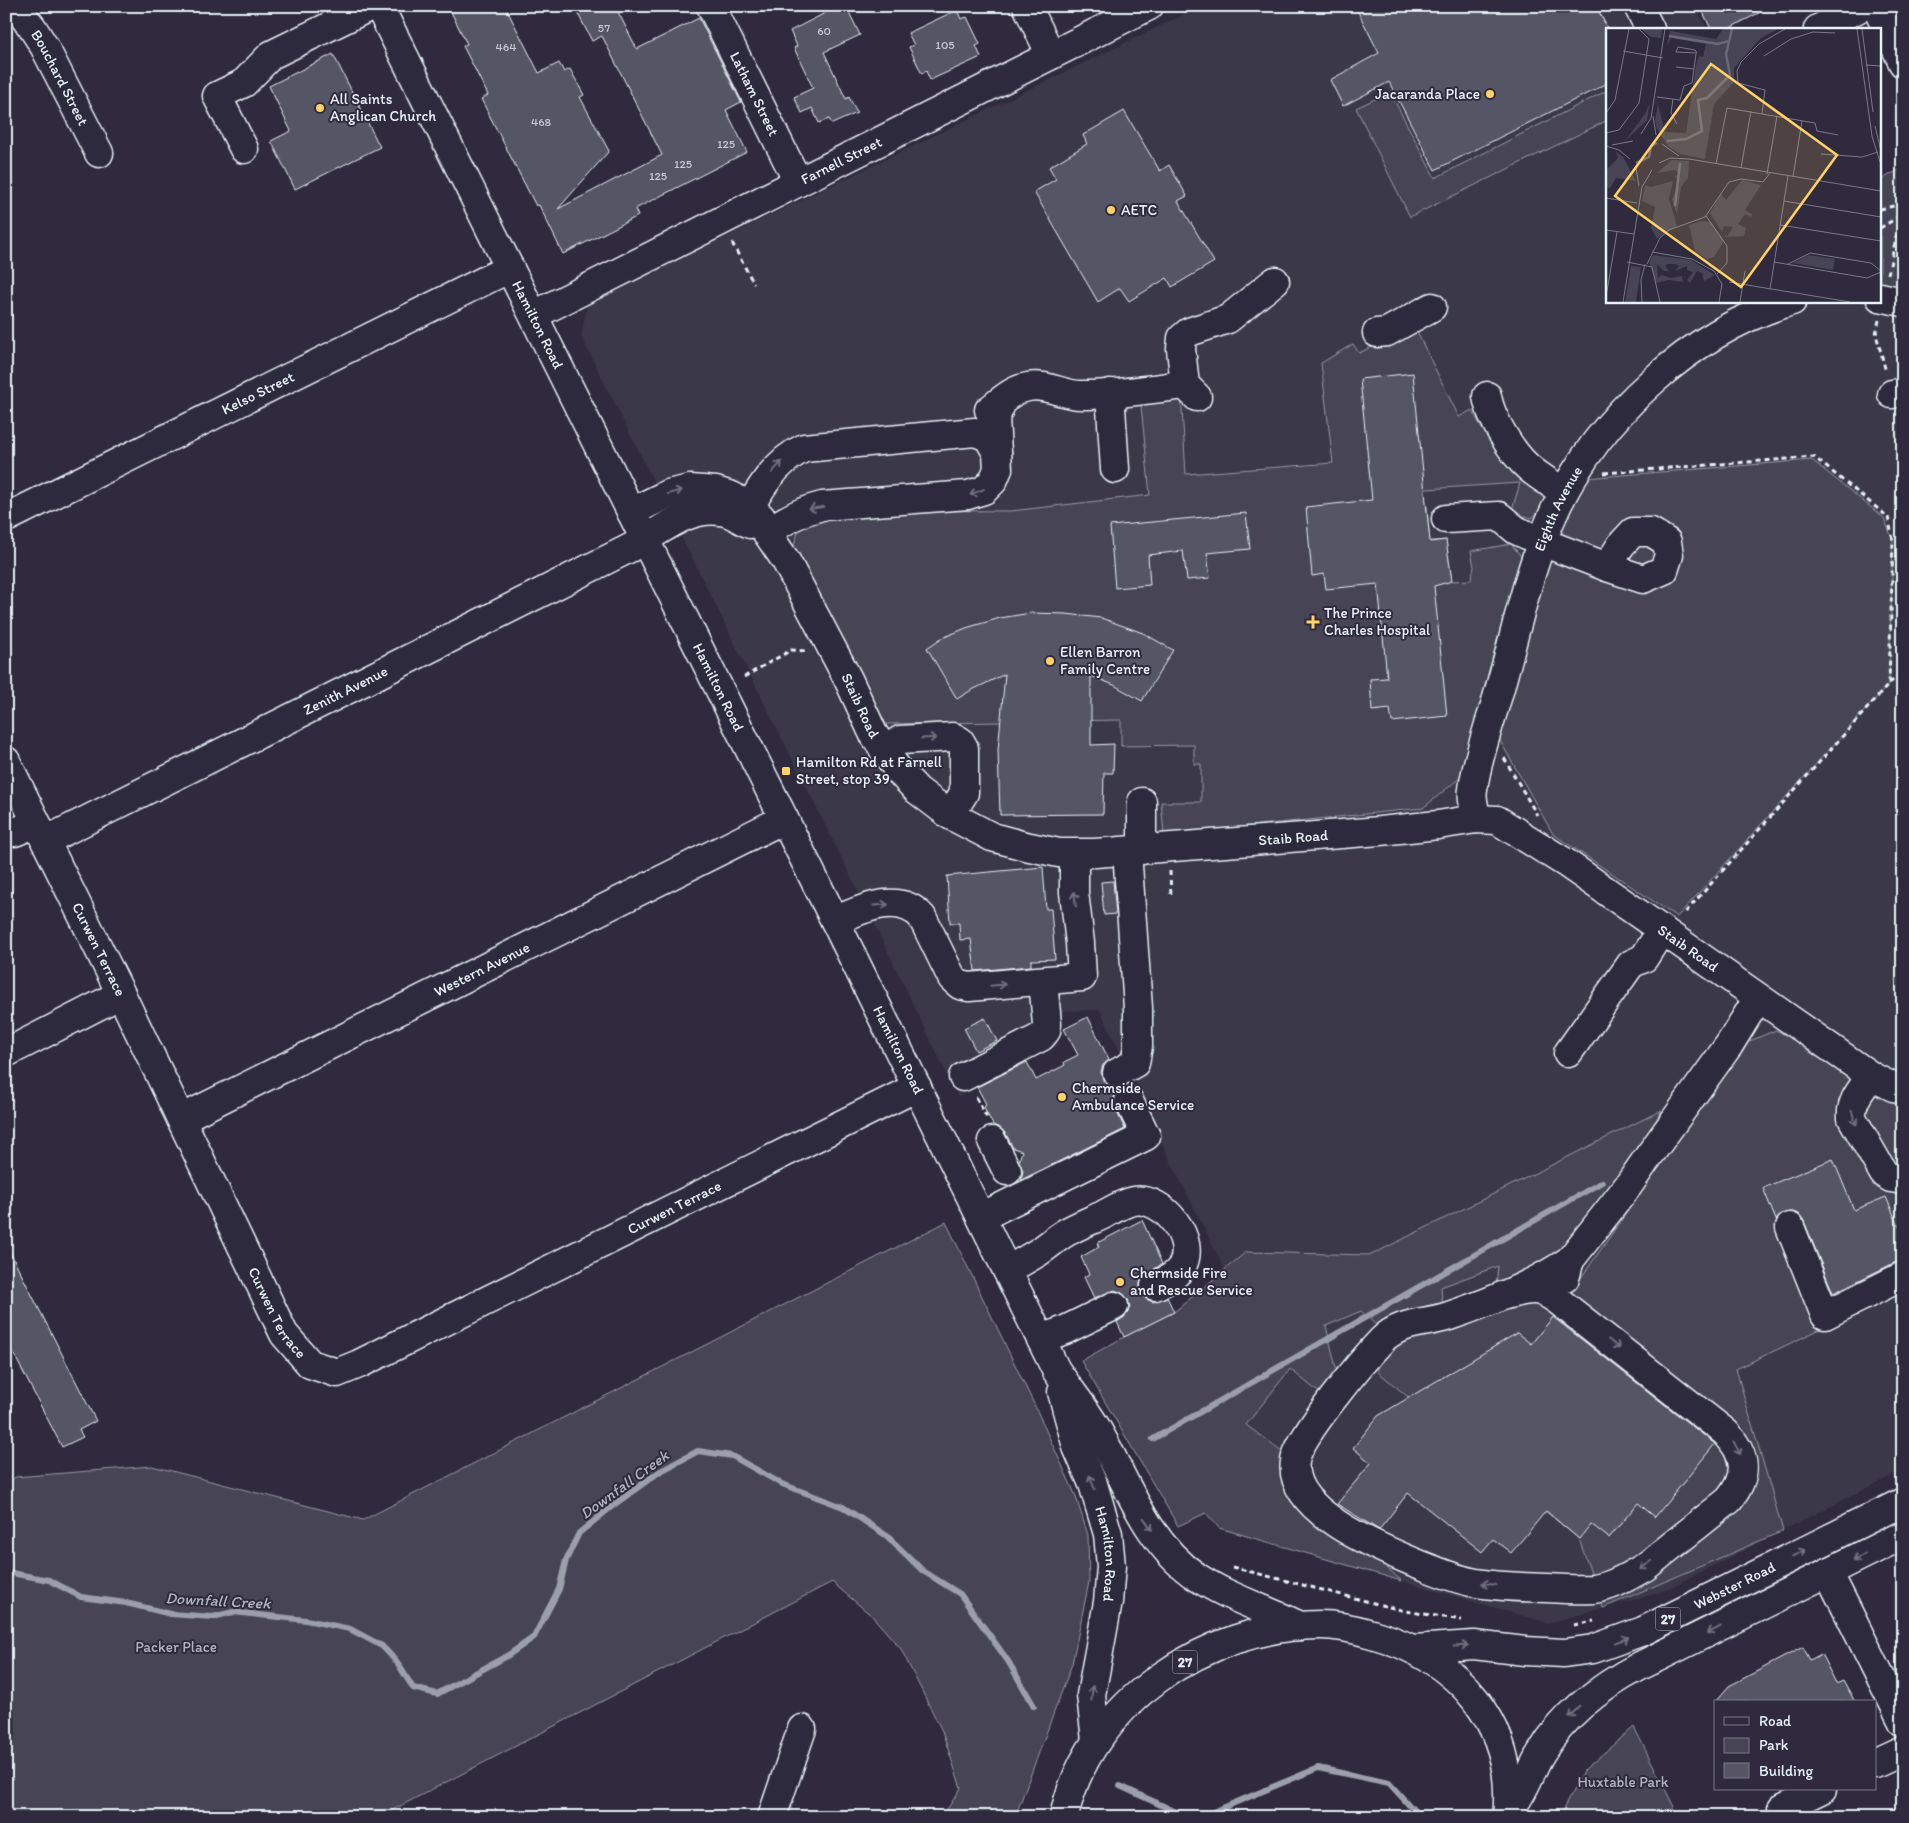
<svg xmlns="http://www.w3.org/2000/svg" width="1909" height="1823" viewBox="0 0 1909 1823" font-family="Itim,sans-serif">
<rect width="100%" height="100%" fill="#2f2a3d"/>
<filter id="ink" filterUnits="userSpaceOnUse"><feTurbulence type="fractalNoise" baseFrequency=".02" numOctaves="2"/><feDisplacementMap in="SourceGraphic" scale="10" xChannelSelector="R" yChannelSelector="G"/><feConvolveMatrix kernelMatrix="1 2 1 2 8 2 1 2 1" color-interpolation-filters="sRGB"/></filter>
<g filter="url(#ink)">
<!-- built -->
<polygon fill="#3b3749" points="1201,6 1696,6 1707,29 1608,29 1608,301 1880,301 1880,180 1903,168 1903,1470 1659,1593 1548,1623 1219,1528 1206,1513 1178,1526 1105,1389 1248,1316 1161,1142 1143,1099 1100,1010 1064,1011 1057,1046 958,1097 866,907 581,336 587,304"/>
<!-- green -->
<g fill="#464455" stroke="#979aa6">
<polygon points="1608,90 1608,120 1410,217 1356,108 1390,92 1435,178"/>
<polygon points="1903,168 1903,293 1880,284 1880,180"/>
<polygon points="1414,326 1459,417 1472,410 1483,430 1494,424 1546,488 1545,506 1532,518 1511,513 1520,483 1395,491 1397,510 1427,506 1430,541 1446,540 1452,581 1471,580 1474,567 1471,551 1511,544 1522,557 1466,773 1423,808 1164,835 1161,802 1201,802 1201,764 1194,764 1194,745 1121,746 1121,720 886,724 793,548 803,517 833,510 1011,511 1150,495 1140,396 1181,393 1186,474 1333,463 1321,363 1353,344 1359,353"/>
<polygon points="1812,460 1884,518 1893,540 1889,684 1677,917 1553,834 1499,739 1557,536 1586,478"/>
<polygon points="1776,1030 1893,1093 1903,1095 1903,1290 1736,1369 1783,1531 1603,1608 1579,1539 1377,1371 1392,1339 1574,1288 1745,1043"/>
<polygon points="1662,1110 1625,1174 1557,1256 1496,1286 1498,1266 1441,1287 1443,1308 1379,1328 1361,1311 1326,1326 1337,1372 1322,1395 1290,1369 1246,1425 1286,1454 1286,1481 1402,1581 1219,1528 1206,1513 1178,1526 1081,1361 1124,1337 1174,1312 1246,1252 1371,1255"/>
<polygon points="946,1222 1034,1404 1075,1494 1088,1535 1089,1582 1072,1664 1015,1817 942,1817 961,1788 942,1731 901,1649 873,1617 832,1582 379,1817 6,1817 6,1487 15,1477 152,1466 363,1520"/>
<polygon points="1634,1727 1679,1817 1559,1817 1584,1770"/>
</g>
<g fill="none" stroke-linecap="round" stroke-linejoin="round">
<!-- stream -->
<g stroke="#9c9fab" stroke-width="6">
<polyline points="1153,1439 1602,1182"/>
<polyline points="6,1572 49,1580 81,1597 126,1603 171,1614 213,1617 233,1612 306,1620 350,1629 382,1646 397,1662 413,1688 437,1694 507,1656 534,1637 559,1589 566,1560 579,1533 615,1504 659,1472 698,1451 732,1456 782,1484 843,1507 887,1536 923,1571 960,1594 1008,1661 1034,1706"/>
<polyline points="1120,1786 1187,1817"/>
<polyline points="1201,1817 1318,1768 1389,1783 1420,1817"/>
</g>
</g>
<!-- building -->
<g fill="#575565" stroke="#e8f1f8">
<polygon points="448,6 505,6 539,73 559,63 564,72 570,69 584,95 580,97 609,151 558,209 662,155 602,36 592,41 574,6 615,6 637,49 699,18 741,102 726,110 747,152 635,209 638,216 563,254 539,205 536,206 481,99 488,95 463,46 467,44"/>
<polygon points="839,6 846,6 860,35 824,52 846,99 849,97 857,113 832,124 829,119 819,123 812,108 802,113 794,97 813,88 794,48 797,46 790,31"/>
<polygon points="1355,6 1596,6 1608,29 1608,83 1435,170 1389,82 1343,106 1330,80 1379,53"/>
<polygon points="1700,6 1772,6 1728,29 1711,29"/>
<polygon points="957,10 961,19 967,17 980,44 976,46 981,57 930,80 926,71 922,74 909,47 914,45 908,33"/>
<polygon points="333,54 380,147 295,189 271,141 291,131 269,86"/>
<polygon points="1124,111 1160,171 1169,165 1187,196 1178,201 1214,262 1172,287 1167,278 1129,301 1120,288 1098,302 1034,192 1056,179 1049,167 1087,144 1083,135"/>
<polygon points="1413,373 1430,542 1446,540 1452,581 1434,586 1447,716 1392,722 1390,709 1372,711 1370,679 1387,678 1378,584 1326,589 1324,574 1312,576 1306,507 1372,500 1360,379"/>
<polygon points="1246,513 1250,549 1207,553 1210,578 1187,580 1183,551 1148,555 1150,585 1115,588 1110,526"/>
<polygon points="1031,613 1066,614 1101,618 1143,633 1173,650 1142,701 1114,685 1091,676 1091,745 1114,744 1113,773 1104,773 1103,814 1000,815 998,750 1005,674 970,691 957,699 927,648 940,639 966,628 1000,618"/>
<polygon points="1043,867 1046,909 1051,909 1055,959 1031,960 1031,966 975,971 971,939 960,940 959,923 950,923 947,876"/>
<polygon points="1113,881 1116,914 1104,915 1101,882"/>
<polygon points="1088,1017 1109,1060 1103,1065 1101,1072 1103,1080 1109,1087 1116,1089 1121,1088 1116,1093 1113,1100 1115,1108 1125,1129 1021,1180 1023,1171 1019,1161 1022,1151 1013,1148 1006,1134 1000,1128 993,1125 984,1108 986,1104 977,1087 1027,1062 1036,1080 1065,1065 1064,1062 1078,1055 1064,1029"/>
<polygon points="985,1018 997,1041 976,1051 964,1028"/>
<polygon points="1833,1159 1854,1210 1886,1197 1903,1236 1903,1261 1896,1262 1833,1293 1804,1221 1799,1214 1792,1212 1784,1213 1776,1220 1763,1188"/>
<polygon points="1142,1220 1162,1264 1142,1277 1140,1284 1141,1292 1146,1299 1153,1302 1167,1297 1174,1312 1124,1337 1117,1322 1127,1314 1130,1307 1128,1299 1122,1293 1115,1290 1094,1298 1084,1277 1089,1274 1081,1257 1099,1247 1097,1243"/>
<polygon points="6,1244 96,1421 79,1430 83,1437 62,1447 6,1339"/>
<polygon points="1553,1317 1715,1444 1655,1517 1638,1503 1609,1538 1591,1524 1579,1539 1546,1511 1511,1553 1493,1539 1482,1552 1408,1493 1379,1530 1337,1504 1371,1463 1353,1448 1378,1416 1517,1333 1531,1344"/>
<polygon points="1803,1647 1810,1660 1821,1654 1836,1683 1843,1680 1855,1702 1715,1702 1729,1686"/>
</g>
<g fill="none" stroke-linecap="round" stroke-linejoin="round">
<defs>
<g id="minor">
<path id="s1" d="M15,6L32,27L44,46L99,153"/>
<path id="s2" d="M711,6L798,182"/>
<polyline points="1027,6 1051,55"/>
<polyline points="1638,6 1650,29"/>
<polyline points="1876,6 1903,63"/>
<polyline points="1818,29 1863,6"/>
<polyline points="244,149 217,96 244,83 271,55 371,6"/>
<polyline points="1880,297 1903,302"/>
<path id="s3" d="M534,315L1149,6"/>
<polyline points="1377,333 1387,332 1432,307"/>
<polyline points="1110,393 1115,469"/>
<polyline points="1892,394 1903,392"/>
<path d="M1487,396C1490,417 1512,453 1528,467C1539,477 1552,484 1564,492"/>
<polyline points="1197,397 1185,385 1181,349 1182,338 1189,332 1228,319 1275,281"/>
<path d="M989,410C1001,401 1013,389 1028,387C1045,383 1063,395 1081,395C1115,395 1150,389 1185,385"/>
<path id="s4" d="M631,512L668,494L690,489L716,491L732,496L749,507L761,517L767,533L786,561L849,681L873,733L898,770L917,790L950,815L992,837L1025,846L1059,853H1095L1380,831L1438,825L1476,819L1497,820L1566,863L1871,1076L1893,1087L1903,1089"/>
<path id="s5" d="M6,518L510,268"/>
<polyline points="1446,519 1499,516 1516,530 1542,542 1607,567"/>
<path d="M742,520C758,492 774,462 804,448L975,432L988,437L997,453"/>
<polygon points="1633,532 1651,532 1667,542 1669,555 1664,570 1643,579 1607,567 1621,545"/>
<path d="M767,533C784,520 800,511 822,506L968,495L984,490L993,481L998,469L995,418L1003,400"/>
<polyline points="884,751 900,740 953,737 960,741 964,748 964,793 950,815"/>
<path id="s6" d="M6,761L121,994L284,1334L310,1364L337,1373L359,1364L917,1087"/>
<path id="s7" d="M1476,819C1475,809 1471,798 1473,789C1478,752 1493,716 1502,680C1518,623 1530,564 1555,510C1599,416 1691,331 1792,301"/>
<polyline points="6,832 15,832 36,823"/>
<path id="s8" d="M45,841L628,549C659,534 688,503 725,512C733,514 742,520 750,524"/>
<polyline points="1142,850 1142,802"/>
<path d="M835,921C861,909 899,891 922,917L952,978L960,985L969,987L1082,977L1080,943L1074,892V854"/>
<polyline points="6,1053 121,994"/>
<polyline points="1568,1053 1631,964 1644,958 1661,931"/>
<polyline points="1117,1073 1135,1063 1138,1046 1138,1008 1127,851"/>
<path d="M1871,1076C1862,1089 1850,1101 1852,1118L1884,1174L1891,1178L1903,1180"/>
<polyline points="963,1077 1041,1037 1046,1031 1047,1024 1043,981"/>
<path id="s9" d="M181,1119L784,819"/>
<polyline points="992,1141 1007,1171"/>
<polyline points="981,1217 1146,1136 1129,1101"/>
<polyline points="1790,1227 1825,1315 1903,1276"/>
<path d="M1007,1270C1017,1265 1027,1259 1037,1253C1047,1247 1055,1239 1065,1233C1077,1226 1090,1221 1103,1215C1112,1210 1123,1203 1134,1201C1164,1196 1197,1240 1182,1266C1177,1276 1165,1281 1155,1286"/>
<polyline points="1565,1278 1570,1260 1628,1186 1646,1160 1729,1045 1758,998"/>
<path d="M1505,1295C1529,1290 1535,1285 1556,1299L1725,1432C1747,1455 1749,1475 1729,1500L1645,1567C1629,1576 1612,1587 1593,1589C1578,1590 1562,1589 1547,1588C1521,1587 1496,1587 1471,1582C1452,1578 1434,1570 1416,1563C1380,1548 1287,1511 1295,1461C1298,1437 1363,1360 1382,1340C1400,1321 1426,1324 1449,1316C1491,1302 1534,1285 1570,1260"/>
<polyline points="1041,1339 1065,1330 1114,1306"/>
<polyline points="1828,1572 1903,1722"/>
<polyline points="1875,1763 1903,1750"/>
<polyline points="1783,1808 1822,1789"/>
<polyline points="772,1817 802,1729"/>
</g>
<g id="major">
<path id="s10" d="M379,6L835,921L1056,1370C1071,1392 1089,1413 1101,1436C1128,1486 1148,1544 1197,1577C1229,1598 1266,1609 1300,1626"/>
<path id="s11" d="M1062,1392L1077,1447L1093,1484L1108,1534L1111,1566L1108,1602L1091,1695L1096,1741"/>
<path id="s12" d="M1413,1649L1474,1645L1525,1651L1564,1653L1593,1649L1643,1631L1903,1502"/>
<path d="M1508,1813C1513,1805 1520,1796 1524,1787C1530,1776 1534,1764 1541,1753C1564,1714 1600,1687 1640,1666L1903,1535"/>
<path d="M1064,1817C1088,1702 1207,1626 1320,1625C1338,1625 1355,1629 1372,1634C1458,1658 1517,1724 1507,1817"/>
</g>
</defs>
<!-- minor casing -->
<use href="#minor" stroke="#e8f1f8" stroke-width="31"/>
<!-- major casing -->
<use href="#major" stroke="#e8f1f8" stroke-width="31"/>
<!-- path -->
<g stroke="#e8f1f8" stroke-width="3" stroke-dasharray="5 4" stroke-linecap="butt">
<polyline points="1880,209 1903,204"/>
<polyline points="1880,228 1900,216"/>
<polyline points="732,243 754,284"/>
<polyline points="1888,274 1901,215"/>
<polyline points="1879,320 1876,334 1886,372"/>
<polyline points="1604,473 1814,457 1888,517 1893,540 1889,684 1683,915"/>
<polyline points="744,677 791,650 806,651"/>
<polyline points="1889,683 1903,674"/>
<polyline points="1504,758 1537,815"/>
<polyline points="1170,871 1171,898"/>
<polyline points="976,1097 987,1118"/>
<polyline points="1232,1567 1405,1611 1462,1620"/>
<polyline points="1574,1625 1594,1621"/>
</g>
<!-- minor -->
<use href="#minor" stroke="#2f2a3d" stroke-width="28"/>
<!-- major -->
<use href="#major" stroke="#2f2a3d" stroke-width="28"/>
</g>
<!-- one-way arrows -->
<defs><path id="oneway-shaft" d="M-6 0H5M1.5-3L5.5 0L1.5 3" fill="none" stroke-width="1.6" stroke-linecap="round" stroke-linejoin="round" transform="scale(1.25)"/></defs>
<g stroke="#70707e">
<use href="#oneway-shaft" transform="translate(777 467) rotate(-49)"/>
<use href="#oneway-shaft" transform="translate(675 492) rotate(-16)"/>
<use href="#oneway-shaft" transform="translate(977 492) rotate(157)"/>
<use href="#oneway-shaft" transform="translate(816 508) rotate(170)"/>
<use href="#oneway-shaft" transform="translate(929 738) rotate(-3)"/>
<use href="#oneway-shaft" transform="translate(1075 899) rotate(-97)"/>
<use href="#oneway-shaft" transform="translate(881 905) rotate(-4)"/>
<use href="#oneway-shaft" transform="translate(998 985) rotate(-5)"/>
<use href="#oneway-shaft" transform="translate(1854 1118) rotate(71)"/>
<use href="#oneway-shaft" transform="translate(1614 1344) rotate(39)"/>
<use href="#oneway-shaft" transform="translate(1737 1448) rotate(62)"/>
<use href="#oneway-shaft" transform="translate(1092 1482) rotate(-111)"/>
<use href="#oneway-shaft" transform="translate(1148 1524) rotate(55)"/>
<use href="#oneway-shaft" transform="translate(1799 1553) rotate(-26)"/>
<use href="#oneway-shaft" transform="translate(1859 1557) rotate(154)"/>
<use href="#oneway-shaft" transform="translate(1646 1565) rotate(145)"/>
<use href="#oneway-shaft" transform="translate(1489 1584) rotate(-172)"/>
<use href="#oneway-shaft" transform="translate(1714 1630) rotate(153)"/>
<use href="#oneway-shaft" transform="translate(1622 1640) rotate(-21)"/>
<use href="#oneway-shaft" transform="translate(1461 1646) rotate(-4)"/>
<use href="#oneway-shaft" transform="translate(1092 1693) rotate(-86)"/>
<use href="#oneway-shaft" transform="translate(1574 1712) rotate(136)"/>
</g>
</g>
<!-- markers -->
<g fill="#ffd166" stroke="#2f2a3d" stroke-width="2">
<circle cx="1490" cy="94" r="5"/>
<circle cx="320" cy="108" r="5"/>
<circle cx="1111" cy="210" r="5"/>
<path d="M1310.5 614.5h5v5h5v5h-5v5h-5v-5h-5v-5h5z"/>
<circle cx="1050" cy="661" r="5"/>
<rect x="781" y="766" width="10" height="10" rx="2.5"/>
<circle cx="1062" cy="1097" r="5"/>
<circle cx="1120" cy="1282" r="5"/>
</g>
<g text-anchor="middle" stroke-width="4" stroke-linejoin="round" paint-order="stroke">
<!-- number labels -->
<g font-size="12" fill="#c4cad3">
<text x="604" y="32">57</text>
<text x="824" y="35">60</text>
<text x="945" y="49">105</text>
<text x="506" y="51">464</text>
<text x="541" y="126">468</text>
<text x="726" y="148">125</text>
<text x="683" y="168">125</text>
<text x="658" y="180">125</text>
</g>
<!-- shield labels -->
<g fill="#2f2a3d" stroke="#b0b5c0" stroke-width="1">
<rect x="1655.5" y="1607.5" width="25" height="23" rx="4"/>
<rect x="1172.5" y="1650.5" width="25" height="23" rx="4"/>
</g>
<g font-size="14" font-weight="bold" fill="#e8f1f8">
<text x="1668" y="1624">27</text>
<text x="1185" y="1667">27</text>
</g>
<!-- street labels -->
<g font-size="15" fill="#e8f1f8" stroke="#2f2a3d">
<text dy="5" stroke="none"><textPath href="#s1" startOffset="85">Bouchard Street</textPath></text>
<text dy="5" stroke="none"><textPath href="#s2" startOffset="98">Latham Street</textPath></text>
<text dy="5" stroke="none"><textPath href="#s3" startOffset="344">Farnell Street</textPath></text>
<text dy="5" stroke="none"><textPath href="#s10" startOffset="356">Hamilton Road</textPath></text>
<text dy="5" stroke="none"><textPath href="#s5" startOffset="281">Kelso Street</textPath></text>
<text dy="5" stroke="none"><textPath href="#s7" startOffset="324">Eighth Avenue</textPath></text>
<text dy="5" stroke="none"><textPath href="#s10" startOffset="761">Hamilton Road</textPath></text>
<text dy="5" stroke="none"><textPath href="#s8" startOffset="336">Zenith Avenue</textPath></text>
<text dy="5" stroke="none"><textPath href="#s4" startOffset="356">Staib Road</textPath></text>
<text dy="5" stroke="none"><textPath href="#s4" startOffset="851">Staib Road</textPath></text>
<text dy="5" stroke="none"><textPath href="#s4" startOffset="1286">Staib Road</textPath></text>
<text dy="5" stroke="none"><textPath href="#s6" startOffset="210">Curwen Terrace</textPath></text>
<text dy="5" stroke="none"><textPath href="#s9" startOffset="336">Western Avenue</textPath></text>
<text dy="5" stroke="none"><textPath href="#s10" startOffset="1166">Hamilton Road</textPath></text>
<text dy="5" stroke="none"><textPath href="#s6" startOffset="1081">Curwen Terrace</textPath></text>
<text dy="5" stroke="none"><textPath href="#s6" startOffset="615">Curwen Terrace</textPath></text>
<text dy="5" stroke="none"><textPath href="#s11" startOffset="169">Hamilton Road</textPath></text>
<text dy="5" stroke="none"><textPath href="#s12" startOffset="336">Webster Road</textPath></text>
</g>
<!-- poi labels -->
<g font-size="15" fill="#e8f1f8" stroke="#2f2a3d" text-anchor="start">
<text x="1480" y="99" text-anchor="end">Jacaranda Place</text>
<text x="330" y="104">All Saints<tspan x="330" dy="17">Anglican Church</tspan></text>
<text x="1121" y="215">AETC</text>
<text x="1324" y="618">The Prince<tspan x="1324" dy="17">Charles Hospital</tspan></text>
<text x="1060" y="657">Ellen Barron<tspan x="1060" dy="17">Family Centre</tspan></text>
<text x="796" y="767">Hamilton Rd at Farnell<tspan x="796" dy="17">Street, stop 39</tspan></text>
<text x="1072" y="1093">Chermside<tspan x="1072" dy="17">Ambulance Service</tspan></text>
<text x="1130" y="1278">Chermside Fire<tspan x="1130" dy="17">and Rescue Service</tspan></text>
</g>
<!-- park labels -->
<g font-size="15" fill="#afb4bf" stroke="#2f2a3d">
<text x="176" y="1652">Packer Place</text>
<text x="1623" y="1787">Huxtable Park</text>
</g>
<!-- water labels -->
<g font-size="16" font-style="italic" fill="#afb4be" stroke="#2f2a3d">
<text transform="translate(624 1484) rotate(-36)" y="6">Downfall Creek</text>
<text transform="translate(218 1600) rotate(3)" y="6">Downfall Creek</text>
</g>
</g>
<!-- overview -->
<g transform="translate(1606 28)">
<rect width="275" height="275" fill="#2f2a3d"/>
<path d="M35,1H56L55,10L45,9ZM117,1H172L155,10L128,40V54L108,76L99,131L74,126L62,118L51,101L49,93L52,76L59,104L80,105L90,37L93,28L97,29L100,16L65,10L61,18L64,3L110,11ZM44,74L41,92L19,113L39,86ZM10,124L17,129L30,153L10,150L4,160L0,159V142L12,130ZM66,132L83,133L82,150L75,159L71,186L66,172L73,152L68,148L72,147L70,142L51,145ZM136,152L155,157L139,182L146,186L145,189L139,186L132,196L140,200L138,208L120,209L118,207L122,208L127,199L118,198L116,204L104,185L115,166L120,172ZM67,153L63,171L71,198L51,211L45,200L49,179L36,173L39,157L45,159ZM95,193L105,194L118,213L108,229L101,231L89,223L83,197ZM47,227L85,232L109,247L98,253L96,245L91,243L84,255L81,252L87,244L81,242V238L69,243L73,238L70,236H62L59,238L63,243H58L51,236L52,250L55,247L65,250L76,248L77,254L63,252L50,255L43,234ZM202,227L229,231L227,242L187,235ZM25,238L35,239L30,274H19Z" fill="#464455"/>
<path fill="none" stroke="#696978" stroke-width="2.5" d="M63,8L112,16L123,13M61,113L80,111L96,103L92,72L101,70L124,47L120,26L126,1M30,135L43,129L45,118L51,115M69,178L74,135"/>
<path fill="none" stroke="#797a88" stroke-width="1" d="M251,1L266,108L275,137M256,1L267,84M72,19L89,22L91,25L70,24ZM17,23L57,30M158,28L185,11L207,4L229,5M260,37L275,38M70,39L88,41M51,69L74,72L78,58L86,55L90,26M67,71L65,85L71,96M0,85L9,72L23,1M156,86L159,62L132,55L131,43L135,34L153,16L179,1M47,88L50,107M269,98L275,123M0,105L13,102L33,75L43,11L33,1M35,106L45,90L59,1M56,116L73,128M6,117L27,113M0,118L13,122L24,131M215,126L256,129L272,124M53,135L64,130L83,131L275,163M110,136L121,80L209,95L211,103L232,107M30,140L33,158M135,140L145,83M161,146L171,88M187,149L196,93M0,170L31,175M178,173L275,189M100,188L121,218V235L111,246M174,197L275,213M0,202L28,206M46,224L86,231L108,243L116,256L113,274M21,234L46,239L54,274M168,234L261,250L275,244M41,236L54,210L63,202L99,189L123,154L135,151L157,154L164,145M182,236L204,225L265,235L275,243M123,254L244,274M164,261L182,148M0,269L11,204M17,274L36,159L46,142M36,274L35,252L39,236M134,274L139,243"/>
<path fill="#ffd166" fill-opacity="0.15" stroke="#ffd166" stroke-width="2.5" d="M105,36L231,127L135,259L9,168Z"/>
<rect width="275" height="275" fill="none" stroke="#e8f1f8" stroke-width="2.5"/>
</g>
<!-- margin -->
<rect width="1909" height="1823" fill="none" stroke="#2f2a3d" stroke-width="25"/>
<rect x="12" y="12" width="1884" height="1798" fill="none" stroke="#e8f1f8" stroke-width="2" filter="url(#ink)"/>
<!-- legend -->
<rect x="1714" y="1700" width="162" height="90" fill="#2f2a3d" stroke="#797a88"/>
<rect x="1724" y="1717" width="25" height="8" fill="#2f2a3d" stroke="#797a88"/>
<text x="1759" y="1726" font-size="15" fill="#e8f1f8">Road</text>
<rect x="1724" y="1738" width="25" height="15" fill="#464455" stroke="#797a88"/>
<text x="1759" y="1750" font-size="15" fill="#e8f1f8">Park</text>
<rect x="1724" y="1763" width="25" height="15" fill="#575565" stroke="#797a88"/>
<text x="1759" y="1776" font-size="15" fill="#e8f1f8">Building</text>
</svg>
